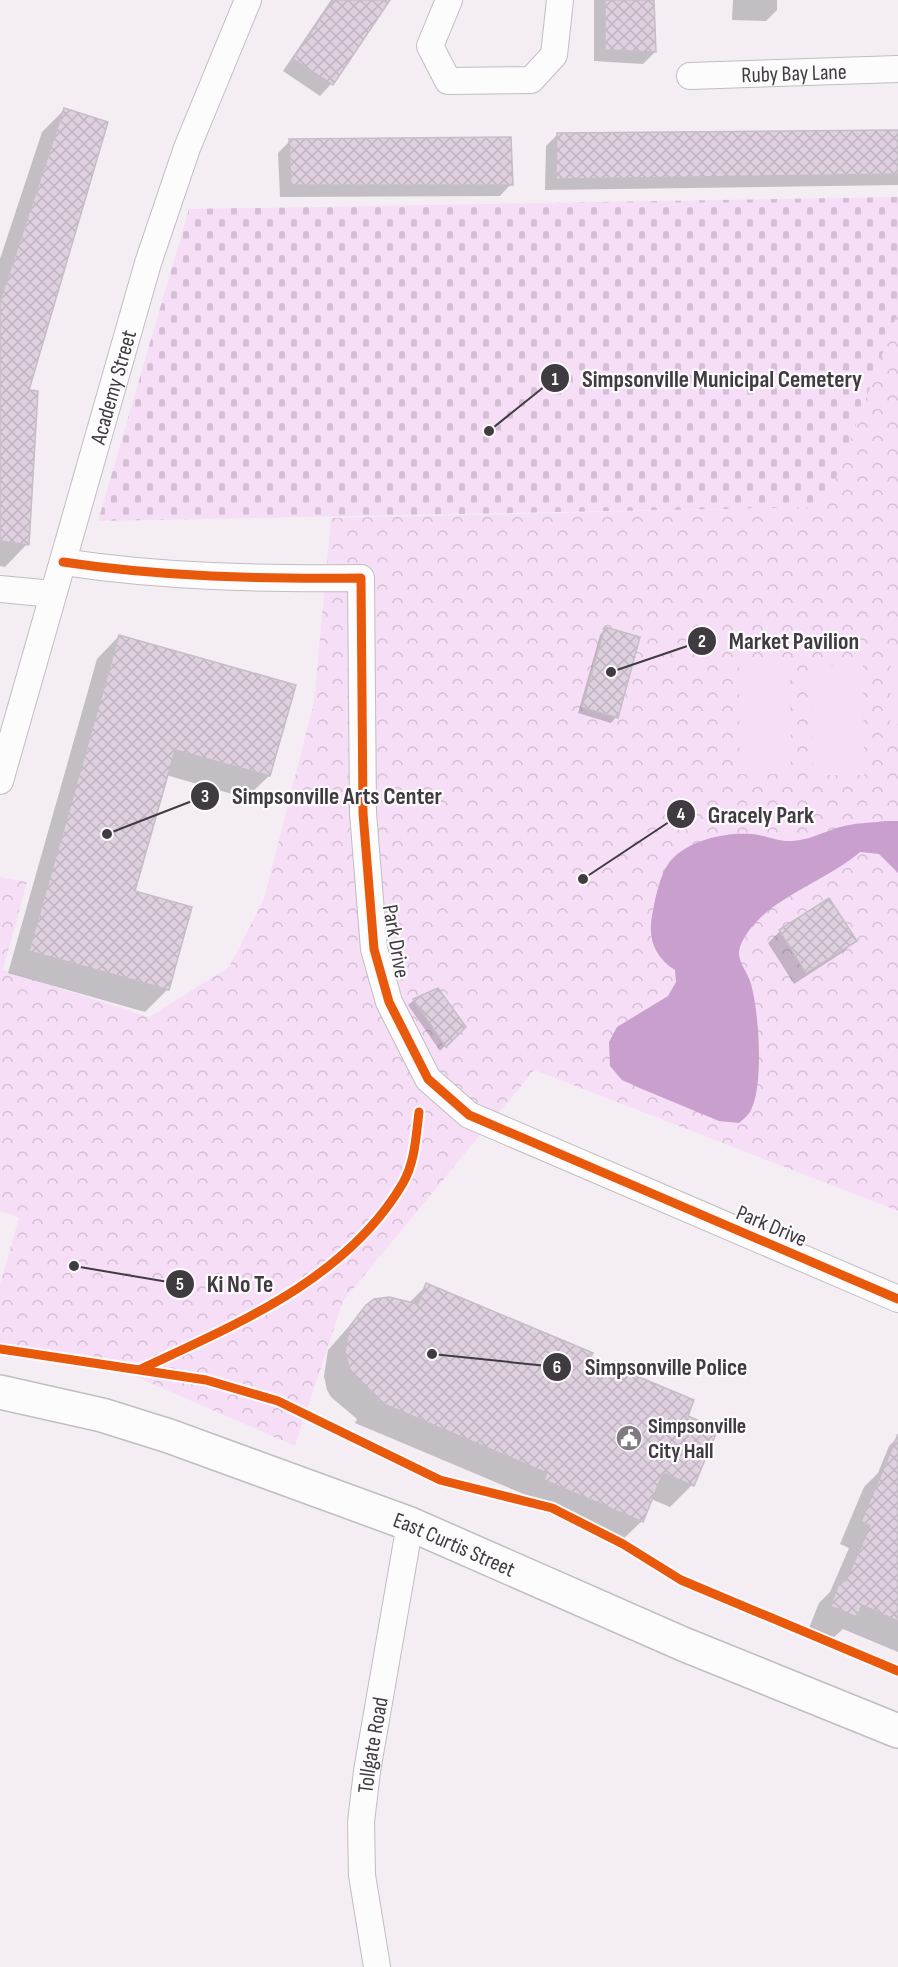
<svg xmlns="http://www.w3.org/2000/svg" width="898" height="1967" viewBox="0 0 898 1967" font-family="'Sofia Sans Condensed',sans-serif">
<defs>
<pattern id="cemetery-stones" width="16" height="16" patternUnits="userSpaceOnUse" patternTransform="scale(1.5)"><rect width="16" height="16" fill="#f6def7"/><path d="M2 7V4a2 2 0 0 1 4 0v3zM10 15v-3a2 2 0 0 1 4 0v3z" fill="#d4bfd5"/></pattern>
<pattern id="park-crowns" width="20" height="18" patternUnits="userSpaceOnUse" patternTransform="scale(1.5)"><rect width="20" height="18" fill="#f6def7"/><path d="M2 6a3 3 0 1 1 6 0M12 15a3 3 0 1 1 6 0" fill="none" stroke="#d4bfd5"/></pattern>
<pattern id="building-cross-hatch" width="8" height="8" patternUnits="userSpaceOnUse" patternTransform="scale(1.5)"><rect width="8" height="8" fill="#dfd0e0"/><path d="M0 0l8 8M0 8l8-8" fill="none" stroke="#c0b4c1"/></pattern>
</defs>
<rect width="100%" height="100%" fill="#f4eef4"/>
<!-- cemetery -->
<polygon fill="url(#cemetery-stones)" points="898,197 898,313 826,507 98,521 189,209"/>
<!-- park -->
<polygon fill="url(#park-crowns)" points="898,313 898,1211 534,1070 343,1301 295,1446 118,1369 0,1343 0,1284 19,1218 0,1211 0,877 27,882 3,970 149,1017 229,967 264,899 314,702 331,518 825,507"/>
<!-- garden -->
<g fill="#f6def7">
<polygon points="891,645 898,645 898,724 890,724"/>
<polygon points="790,664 791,774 740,774 739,665"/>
<polygon points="863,665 864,775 813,775 812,666"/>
</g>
<!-- water -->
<path fill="#c99fcd" d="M885,821H898V873L879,854L860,852C826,882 763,899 742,942C733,959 747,969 751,984C759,1012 764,1084 751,1110C749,1115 743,1119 739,1123L719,1121L642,1089L622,1080L610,1066L609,1042L617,1027L668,996L676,982L675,970C653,956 647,936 653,911C656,895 661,869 674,857C693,839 727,832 751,834C765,835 778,842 792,841C810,840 823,832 840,827C854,823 870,823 885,821Z"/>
<!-- shadow -->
<g fill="#0003">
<polygon points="331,0 388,0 331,84 320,96 283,71"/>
<polygon points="594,0 653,0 655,52 643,64 594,61"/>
<polygon points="733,0 777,0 777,10 766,21 732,20"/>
<polygon points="65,109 27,391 27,544 5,567 0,566 0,259 42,132"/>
<polygon points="898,131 898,185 545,190 546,146 558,134"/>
<polygon points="290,141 511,184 500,196 280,197 278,153"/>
<polygon points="605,629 616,717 611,723 578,713 600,635"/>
<polygon points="119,636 294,686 269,776 246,798 166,775 133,892 191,908 167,990 145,1012 8,973 97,659"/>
<polygon points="780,931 855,941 843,952 794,984 768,943"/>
<polygon points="414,1000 464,1027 440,1051 408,1005"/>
<polygon points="427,1285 589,1358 686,1417 692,1485 670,1507 651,1499 642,1521 619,1543 523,1503 526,1495 355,1423 357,1419 331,1397 327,1390 324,1376 328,1350 367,1306 409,1303"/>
<polygon points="898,1437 898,1652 843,1629 833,1638 809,1628 819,1603 830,1592 849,1548 840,1544 864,1487 878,1473 889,1446"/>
</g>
<!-- building -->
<g fill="url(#building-cross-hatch)" stroke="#c4bfc4" stroke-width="1.5">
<polygon points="333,0 390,0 333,85 293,59"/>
<polygon points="605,0 654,0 656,52 605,50"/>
<polygon points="64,108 108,122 29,390 38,391 29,545 0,541 0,301"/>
<polygon points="898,130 898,174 556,179 557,133"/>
<polygon points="511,137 513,185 291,185 289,139"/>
<polygon points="605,627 640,637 618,718 582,707"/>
<polygon points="119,635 296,685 270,776 175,750 135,891 192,907 169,990 29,951"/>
<polygon points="829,898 857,941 806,973 779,930"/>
<polygon points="438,988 466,1027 446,1047 413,999"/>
<polygon points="426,1283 593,1353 591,1357 694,1400 688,1416 718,1429 694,1486 663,1473 643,1522 544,1480 547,1473 377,1401 378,1397 353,1375 349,1367 345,1352 350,1326 366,1305 374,1299 389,1297 418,1304"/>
<polygon points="898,1434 898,1621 862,1605 857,1617 830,1606 841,1579 846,1581 870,1526 861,1522"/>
</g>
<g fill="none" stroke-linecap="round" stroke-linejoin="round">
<defs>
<g id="street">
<polyline points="449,0 430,46 448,81 531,80 554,55 560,0"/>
<path id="s1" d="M690,76L898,69"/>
<path d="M63,562C162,577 261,579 361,578L363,813L374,949L389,1002L428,1079L469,1115L898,1299"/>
<polyline points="0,589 53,594"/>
<path id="s2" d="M0,781L148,263L187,148L248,0"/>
<path id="s3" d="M377,1967L362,1875L361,1822L367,1771L410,1524"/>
</g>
<g id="secondary">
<path id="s4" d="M0,1392L102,1415L169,1436L410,1524L683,1644L898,1731"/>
</g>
</defs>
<!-- street casing -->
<use href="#street" stroke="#c1bdc1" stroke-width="28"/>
<!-- secondary casing -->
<use href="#secondary" stroke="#c1bdc1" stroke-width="36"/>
<!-- street -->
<use href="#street" stroke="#fdfcfd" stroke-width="26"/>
<!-- secondary -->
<use href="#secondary" stroke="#fdfcfd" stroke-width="33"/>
<defs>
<g id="cycleway">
<path d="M63,562C162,577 261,579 361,578L363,813L374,949L389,1002L428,1079L469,1115L898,1299"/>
<polyline points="0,1349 206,1380 278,1401 440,1480 552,1508 623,1544 681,1580 898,1671"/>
<path d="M141,1369C237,1324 347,1279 403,1183C415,1162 416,1136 419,1112"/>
</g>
</defs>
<!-- cycleway casing -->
<use href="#cycleway" stroke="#fefbfe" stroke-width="13"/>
<!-- cycleway -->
<use href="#cycleway" stroke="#e8590c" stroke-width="9"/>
</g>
<!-- icons -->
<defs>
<symbol id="civic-disc" viewBox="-11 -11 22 22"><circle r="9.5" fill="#7e7a7f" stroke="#fefbfe"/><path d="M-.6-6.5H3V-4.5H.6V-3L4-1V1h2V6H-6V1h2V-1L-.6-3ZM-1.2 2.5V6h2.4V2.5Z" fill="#fff"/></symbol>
</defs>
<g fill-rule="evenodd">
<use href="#civic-disc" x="614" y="1423" width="30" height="30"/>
</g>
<g text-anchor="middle" stroke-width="4.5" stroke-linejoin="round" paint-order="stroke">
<!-- street labels -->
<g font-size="22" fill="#3f3b40" stroke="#fefbfe">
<text dy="8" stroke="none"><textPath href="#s1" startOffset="104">Ruby Bay Lane</textPath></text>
<text dy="8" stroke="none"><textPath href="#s2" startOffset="410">Academy Street</textPath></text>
<text transform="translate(397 941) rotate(80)" y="8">Park Drive</text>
<text transform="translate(772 1225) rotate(23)" y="8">Park Drive</text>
<text dy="8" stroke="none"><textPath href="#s4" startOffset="480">East Curtis Street</textPath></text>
<text dy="8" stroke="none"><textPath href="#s3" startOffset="224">Tollgate Road</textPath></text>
</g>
<!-- poi labels -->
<g font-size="22" font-weight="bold" fill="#3f3b40" stroke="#fefbfe" text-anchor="start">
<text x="648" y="1433">Simpsonville<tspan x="648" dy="25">City Hall</tspan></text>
</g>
</g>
<!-- callouts -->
<path fill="none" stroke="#3f3b40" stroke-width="2" d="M489 431L555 378M611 672L702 641M107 834L205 796M583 879L681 814M74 1266L180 1284M432 1354L557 1367"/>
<g fill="#3f3b40" stroke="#fefbfe" stroke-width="2">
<circle cx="489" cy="431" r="6"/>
<circle cx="611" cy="672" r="6"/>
<circle cx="107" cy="834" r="6"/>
<circle cx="583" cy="879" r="6"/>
<circle cx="74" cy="1266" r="6"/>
<circle cx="432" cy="1354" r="6"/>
<circle cx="555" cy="378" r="15"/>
<circle cx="702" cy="641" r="15"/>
<circle cx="205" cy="796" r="15"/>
<circle cx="681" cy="814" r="15"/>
<circle cx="180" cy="1284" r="15"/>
<circle cx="557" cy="1367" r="15"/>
</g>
<g font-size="18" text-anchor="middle" font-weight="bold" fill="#fff">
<text x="555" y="385">1</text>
<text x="702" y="647">2</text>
<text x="205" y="802">3</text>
<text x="681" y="820">4</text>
<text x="180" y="1290">5</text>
<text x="557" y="1373">6</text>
</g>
<g font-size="24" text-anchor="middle" font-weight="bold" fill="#3f3b40" stroke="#fefbfe" stroke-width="4.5" stroke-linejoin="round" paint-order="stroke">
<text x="722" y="387">Simpsonville Municipal Cemetery</text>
<text x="794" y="649">Market Pavilion</text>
<text x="337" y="804">Simpsonville Arts Center</text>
<text x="761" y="823">Gracely Park</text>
<text x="240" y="1292">Ki No Te</text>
<text x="666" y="1375">Simpsonville Police</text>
</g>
</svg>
